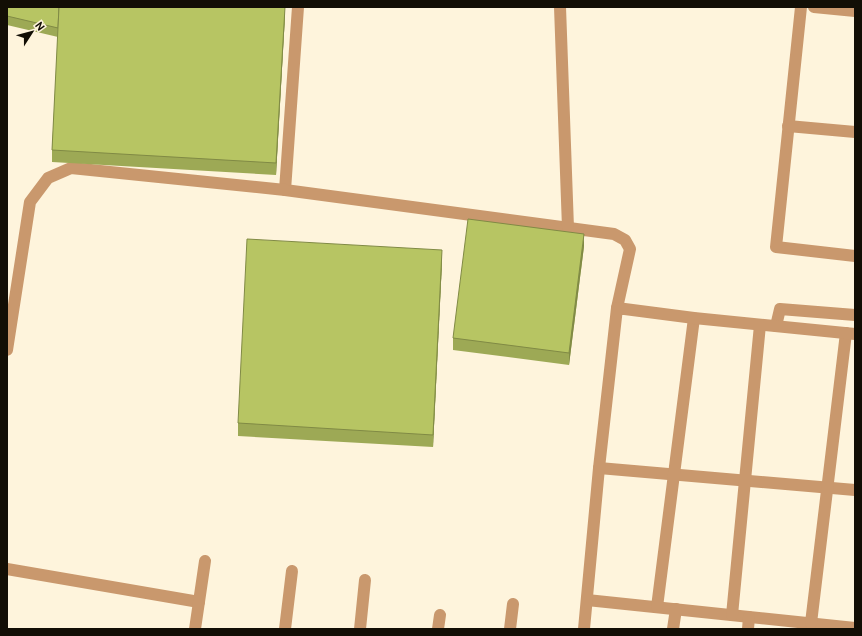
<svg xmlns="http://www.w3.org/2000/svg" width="862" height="636" viewBox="0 0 862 636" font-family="Overpass,sans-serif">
<rect width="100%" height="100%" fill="#fef4dc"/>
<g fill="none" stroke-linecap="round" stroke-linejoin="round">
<!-- minor -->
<g stroke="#c9986d" stroke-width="12">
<polyline points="298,7 285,190 614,234 625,240 630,249 617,308"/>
<polyline points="560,7 568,228"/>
<polyline points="801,7 776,247 855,256"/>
<polyline points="814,7 855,11"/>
<polyline points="788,126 855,132"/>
<polyline points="776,326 780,309 855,315"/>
<polyline points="7,350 30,202 48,178 71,168 285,190"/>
<polyline points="599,468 855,490"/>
<polyline points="7,569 199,602"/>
<polyline points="587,600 855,628"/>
<polyline points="657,607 694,318"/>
<polyline points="732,615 760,325"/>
<polyline points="811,623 846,333"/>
<polyline points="195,629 205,561"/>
<polyline points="285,629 292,571"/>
<polyline points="360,629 365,580"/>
<polyline points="438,629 440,615"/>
<polyline points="510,629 513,604"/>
<polyline points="584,629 599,468 617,308 694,318 855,334"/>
<polyline points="673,629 676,609"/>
<polyline points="748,629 749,617"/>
</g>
</g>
<!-- wall -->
<g fill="#9da955">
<polygon points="7,7 285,15 276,175 52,162 52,150 58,37 7,25"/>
<polygon points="584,246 569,365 453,350 453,338"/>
<polygon points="442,262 433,447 238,436 238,423"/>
</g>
<!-- shaded-wall -->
<g fill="#808a45">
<polygon points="285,7 285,15 276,175 276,163"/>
<polygon points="584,234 584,246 569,365 569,353"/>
<polygon points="442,250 442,262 433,447 433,435"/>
</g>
<!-- building -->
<g fill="#b7c563" stroke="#808a45">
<polygon points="7,7 59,7 58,28 7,16"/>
<polygon points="59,7 285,7 276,163 52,150"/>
<polygon points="468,219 584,234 569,353 453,338"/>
<polygon points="247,239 442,250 433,435 238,423"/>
</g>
<!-- border -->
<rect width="862" height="636" fill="none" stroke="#120e05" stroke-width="16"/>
<!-- north arrow -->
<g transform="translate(32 32) rotate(54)" stroke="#fef4dc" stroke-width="3" paint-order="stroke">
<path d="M0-3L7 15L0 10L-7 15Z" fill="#120e05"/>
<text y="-6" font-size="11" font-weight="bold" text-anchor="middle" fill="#120e05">N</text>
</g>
</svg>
